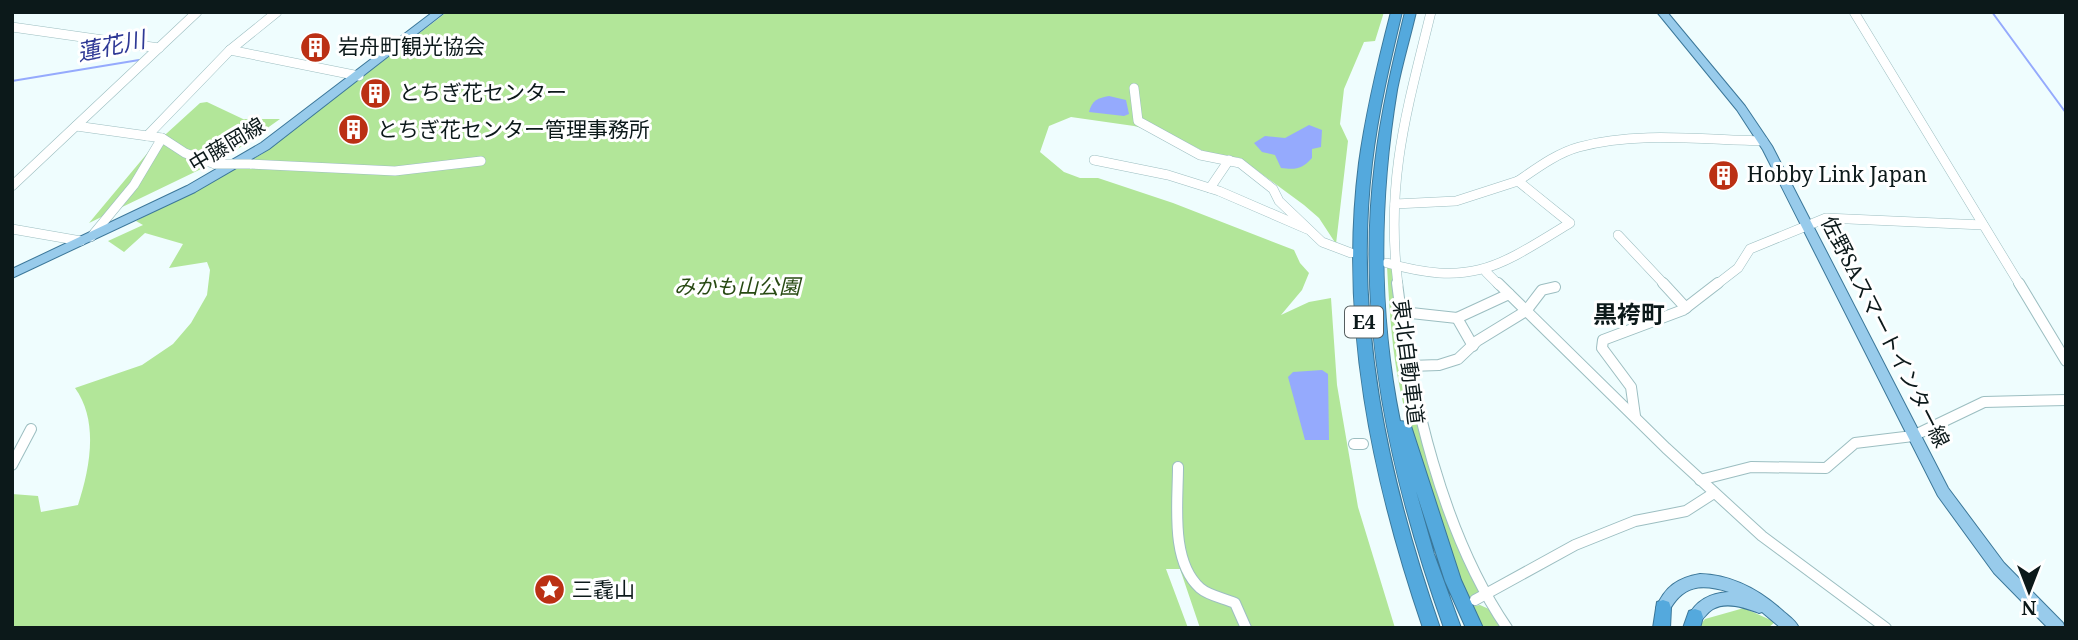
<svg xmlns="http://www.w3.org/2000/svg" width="2078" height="640" viewBox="0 0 2078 640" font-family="'Noto Serif','Noto Sans JP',serif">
<rect width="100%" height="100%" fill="#effdfe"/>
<!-- green -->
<g fill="#b2e699">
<path d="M447,12H1384L1375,41L1364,42L1344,89L1340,124L1348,141L1336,244L1319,218L1304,205L1240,158L1207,153L1174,136L1134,126L1071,117L1049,126L1040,152L1064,172L1080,178H1098L1173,203L1294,250L1300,263L1309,273L1302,290L1281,315L1309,302L1331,298L1337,385L1358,507L1395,628H1200L1180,569H1166L1188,628H12V494L38,496L41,512L78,505C90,468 99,421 75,388L142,365L173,344L191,323L207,295L210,270L207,262L169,268L183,244L145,233L124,252L108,241L143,225L136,221L262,154Z"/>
<polygon points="207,102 243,119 280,119 228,156 89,223 155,144 200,103"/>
<path d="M1387,266L1393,268L1422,428L1481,593L1472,600L1475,606L1480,605L1491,610L1504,628H1481C1448,552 1411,454 1397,373C1391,337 1389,302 1387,266Z"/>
<polygon points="1744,608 1775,622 1768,628 1698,628 1705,619"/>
</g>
<!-- water -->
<g fill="#95aafd">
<path d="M1109,96L1126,100L1129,114L1124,116L1089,112C1092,100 1098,98 1109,96Z"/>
<path d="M1309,125L1322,130L1321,147L1312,149V158C1302,169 1296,170 1281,168L1275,155L1262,152L1254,143L1265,136L1285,138Z"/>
<polygon points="1322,370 1328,374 1329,440 1305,440 1288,377 1293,372"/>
</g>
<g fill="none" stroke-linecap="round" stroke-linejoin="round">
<!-- stream -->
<g stroke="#95aafd" stroke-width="2">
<polyline points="1992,12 2066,113"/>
<polyline points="12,81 139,60"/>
</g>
<defs>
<g id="minor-far1">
<polyline points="1854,12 2020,285"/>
<polyline points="12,27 159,48"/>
<polyline points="230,50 359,76"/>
<polyline points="1134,88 1138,121 1200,155 1240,163 1273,189 1279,201 1322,242 1351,253"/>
<polyline points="76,126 162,138 185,153 215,164"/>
<polyline points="147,136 230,50 277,12"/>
<polyline points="1094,160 1168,175 1219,191 1307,229"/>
<polyline points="250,164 395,171 481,161"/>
<path d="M1518,181C1537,168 1557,153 1579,147C1638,131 1703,140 1763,141"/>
<polyline points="12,186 197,12"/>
<polyline points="1210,188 1229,160"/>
<polyline points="12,229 81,241"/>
<polyline points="1618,235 1665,285"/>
<polyline points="91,237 134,185 162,138"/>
<path d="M1387,263C1473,287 1498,267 1570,223L1518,181L1456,201L1395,204"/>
<polyline points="1486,272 1499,285"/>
<path d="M1398,285C1385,181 1407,110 1431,12"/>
<polyline points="1716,285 1738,268 1750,249 1826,218 1983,225"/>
</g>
<g id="minor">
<path d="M1397,283C1411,396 1442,533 1507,628"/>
<polyline points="1498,283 1666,448 1762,536 1886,628"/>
<polyline points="1663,283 1686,308"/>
<polyline points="2019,283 2066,361"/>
<polyline points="1402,312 1457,318 1509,294"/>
<polyline points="1457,318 1473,346"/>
<polyline points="1410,366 1439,365 1458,359 1477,341 1526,311 1542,290 1555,287"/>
<polyline points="1635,416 1631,387 1602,348 1603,340 1683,310 1718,283"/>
<polyline points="1354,444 1363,444"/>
<polyline points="12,465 31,429"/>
<path d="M1178,467C1178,503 1170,561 1200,588C1209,596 1224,598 1235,603L1246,628"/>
<polyline points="1700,480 1751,467 1826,468 1855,443 1913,436 1984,402 2066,400"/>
<polyline points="1475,600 1575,545 1635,521 1686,511 1714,493"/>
</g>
<g id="major">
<polygon points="433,12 445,12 269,149 195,192 12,278 12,269 187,186 261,143"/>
<polygon points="1657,12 1667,12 1745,106 1772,146 1948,488 2004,563 2063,623 2065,628 2048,628 1994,573 1938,496 1763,150 1737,110"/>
<path d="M1700,574C1733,575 1760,590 1784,612C1790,617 1796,621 1799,628H1781L1762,612L1759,613C1745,608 1727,601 1713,609C1706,613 1703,621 1695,624L1690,622L1688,617C1696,600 1711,593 1729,592C1701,583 1682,585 1668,613L1663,615L1658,613L1656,608C1665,587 1677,578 1700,574Z"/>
</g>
<g id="highway">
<path d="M1391,12H1402C1390,62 1378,112 1372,163C1353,322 1388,479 1440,628H1423C1372,479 1339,321 1359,163C1366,112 1378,62 1391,12Z"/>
<path d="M1405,12H1416C1410,38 1402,64 1397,90C1379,199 1378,313 1400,421L1408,422L1411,426L1461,580L1483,628H1466L1445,581L1416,491L1434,554L1461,628H1444C1391,480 1355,322 1375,163C1381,112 1393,62 1405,12Z"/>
<polygon points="1663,600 1669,602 1671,608 1670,628 1653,628 1657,602"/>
<polygon points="1695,609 1701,611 1703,617 1700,628 1683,628 1689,611"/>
</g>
</defs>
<!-- minor-far1 casing -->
<use href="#minor-far1" stroke="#9cbec1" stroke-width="10"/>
<!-- minor casing -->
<use href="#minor" stroke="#9cbec1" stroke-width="12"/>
<!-- major casing -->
<use href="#major" stroke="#3b7799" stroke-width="2"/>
<!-- highway casing -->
<use href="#highway" stroke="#3b7799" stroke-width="2"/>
<!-- minor-far1 -->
<use href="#minor-far1" stroke="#fff" stroke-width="9"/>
<!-- minor -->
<use href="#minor" stroke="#fff" stroke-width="10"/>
<!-- major -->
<use href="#major" fill="#98cbeb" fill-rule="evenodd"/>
<!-- highway -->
<use href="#highway" fill="#54a9dd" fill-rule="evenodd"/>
<defs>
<polyline id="minor-bridge" points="215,164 250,164"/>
</defs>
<!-- minor-bridge casing -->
<use href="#minor-bridge" stroke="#9cbec1" stroke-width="10" stroke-linecap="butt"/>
<!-- minor-bridge -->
<use href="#minor-bridge" stroke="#fff" stroke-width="9"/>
</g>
<!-- icons -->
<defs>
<symbol id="building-disc" viewBox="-11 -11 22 22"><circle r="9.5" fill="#bb3014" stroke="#fff"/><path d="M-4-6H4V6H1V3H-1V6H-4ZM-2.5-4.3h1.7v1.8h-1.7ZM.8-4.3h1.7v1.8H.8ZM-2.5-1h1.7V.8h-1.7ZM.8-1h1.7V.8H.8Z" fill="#fff"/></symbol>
<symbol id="sight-disc" viewBox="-11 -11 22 22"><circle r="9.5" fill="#bb3014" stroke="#fff"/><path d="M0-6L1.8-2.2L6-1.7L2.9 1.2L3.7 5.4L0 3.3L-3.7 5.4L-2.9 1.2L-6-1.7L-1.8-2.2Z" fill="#fff"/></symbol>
</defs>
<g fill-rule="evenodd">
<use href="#building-disc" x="298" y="30" width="35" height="35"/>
<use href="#building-disc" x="358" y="76" width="35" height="35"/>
<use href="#building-disc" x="336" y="112" width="35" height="35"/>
<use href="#building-disc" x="1706" y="158" width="35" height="35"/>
<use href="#sight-disc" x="532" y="572" width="35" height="35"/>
</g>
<g text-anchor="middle" stroke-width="6" stroke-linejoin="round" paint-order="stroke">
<!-- shield labels -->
<rect fill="#fff" stroke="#555e5f" stroke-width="2" x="1345" y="306.5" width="38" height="31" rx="5"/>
<g font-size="19" font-weight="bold" fill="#0c191a">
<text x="1364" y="329">E4</text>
</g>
<!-- poi labels -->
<g font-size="21" fill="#0c191a" stroke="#fff" text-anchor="start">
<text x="338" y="54">岩舟町観光協会</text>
<text x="399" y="100">とちぎ花センター</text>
<text x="377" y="137">とちぎ花センター管理事務所</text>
<text x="1747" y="182">Hobby Link Japan</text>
<text x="572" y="597">三毳山</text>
</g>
<!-- street labels -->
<g font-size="21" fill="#0c191a" stroke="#fff">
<text transform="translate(227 145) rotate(-31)" y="7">中藤岡線</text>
<text transform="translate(1885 332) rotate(63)" y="7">佐野SAスマートインター線</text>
<text transform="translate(1408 362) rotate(83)" y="7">東北自動車道</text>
</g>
<!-- park labels -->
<g font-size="21" font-style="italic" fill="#274912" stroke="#fff">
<text x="737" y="294">みかも山公園</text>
</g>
<!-- water labels -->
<g font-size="23" font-style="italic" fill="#2f3996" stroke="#fff">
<text transform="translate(111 46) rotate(-12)" y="8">蓮花川</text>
</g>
<!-- quarter labels -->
<g font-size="24" font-weight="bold" fill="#0c191a" stroke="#fff">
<text x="1629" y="323">黒袴町</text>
</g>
</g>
<!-- border -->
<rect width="2078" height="640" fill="none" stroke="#0c191a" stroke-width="28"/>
<!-- north arrow -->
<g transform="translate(2029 591) rotate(180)" stroke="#ffffff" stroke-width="5" paint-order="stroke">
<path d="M0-5L12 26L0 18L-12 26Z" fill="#0c191a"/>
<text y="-10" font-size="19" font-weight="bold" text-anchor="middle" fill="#0c191a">N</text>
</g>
</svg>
